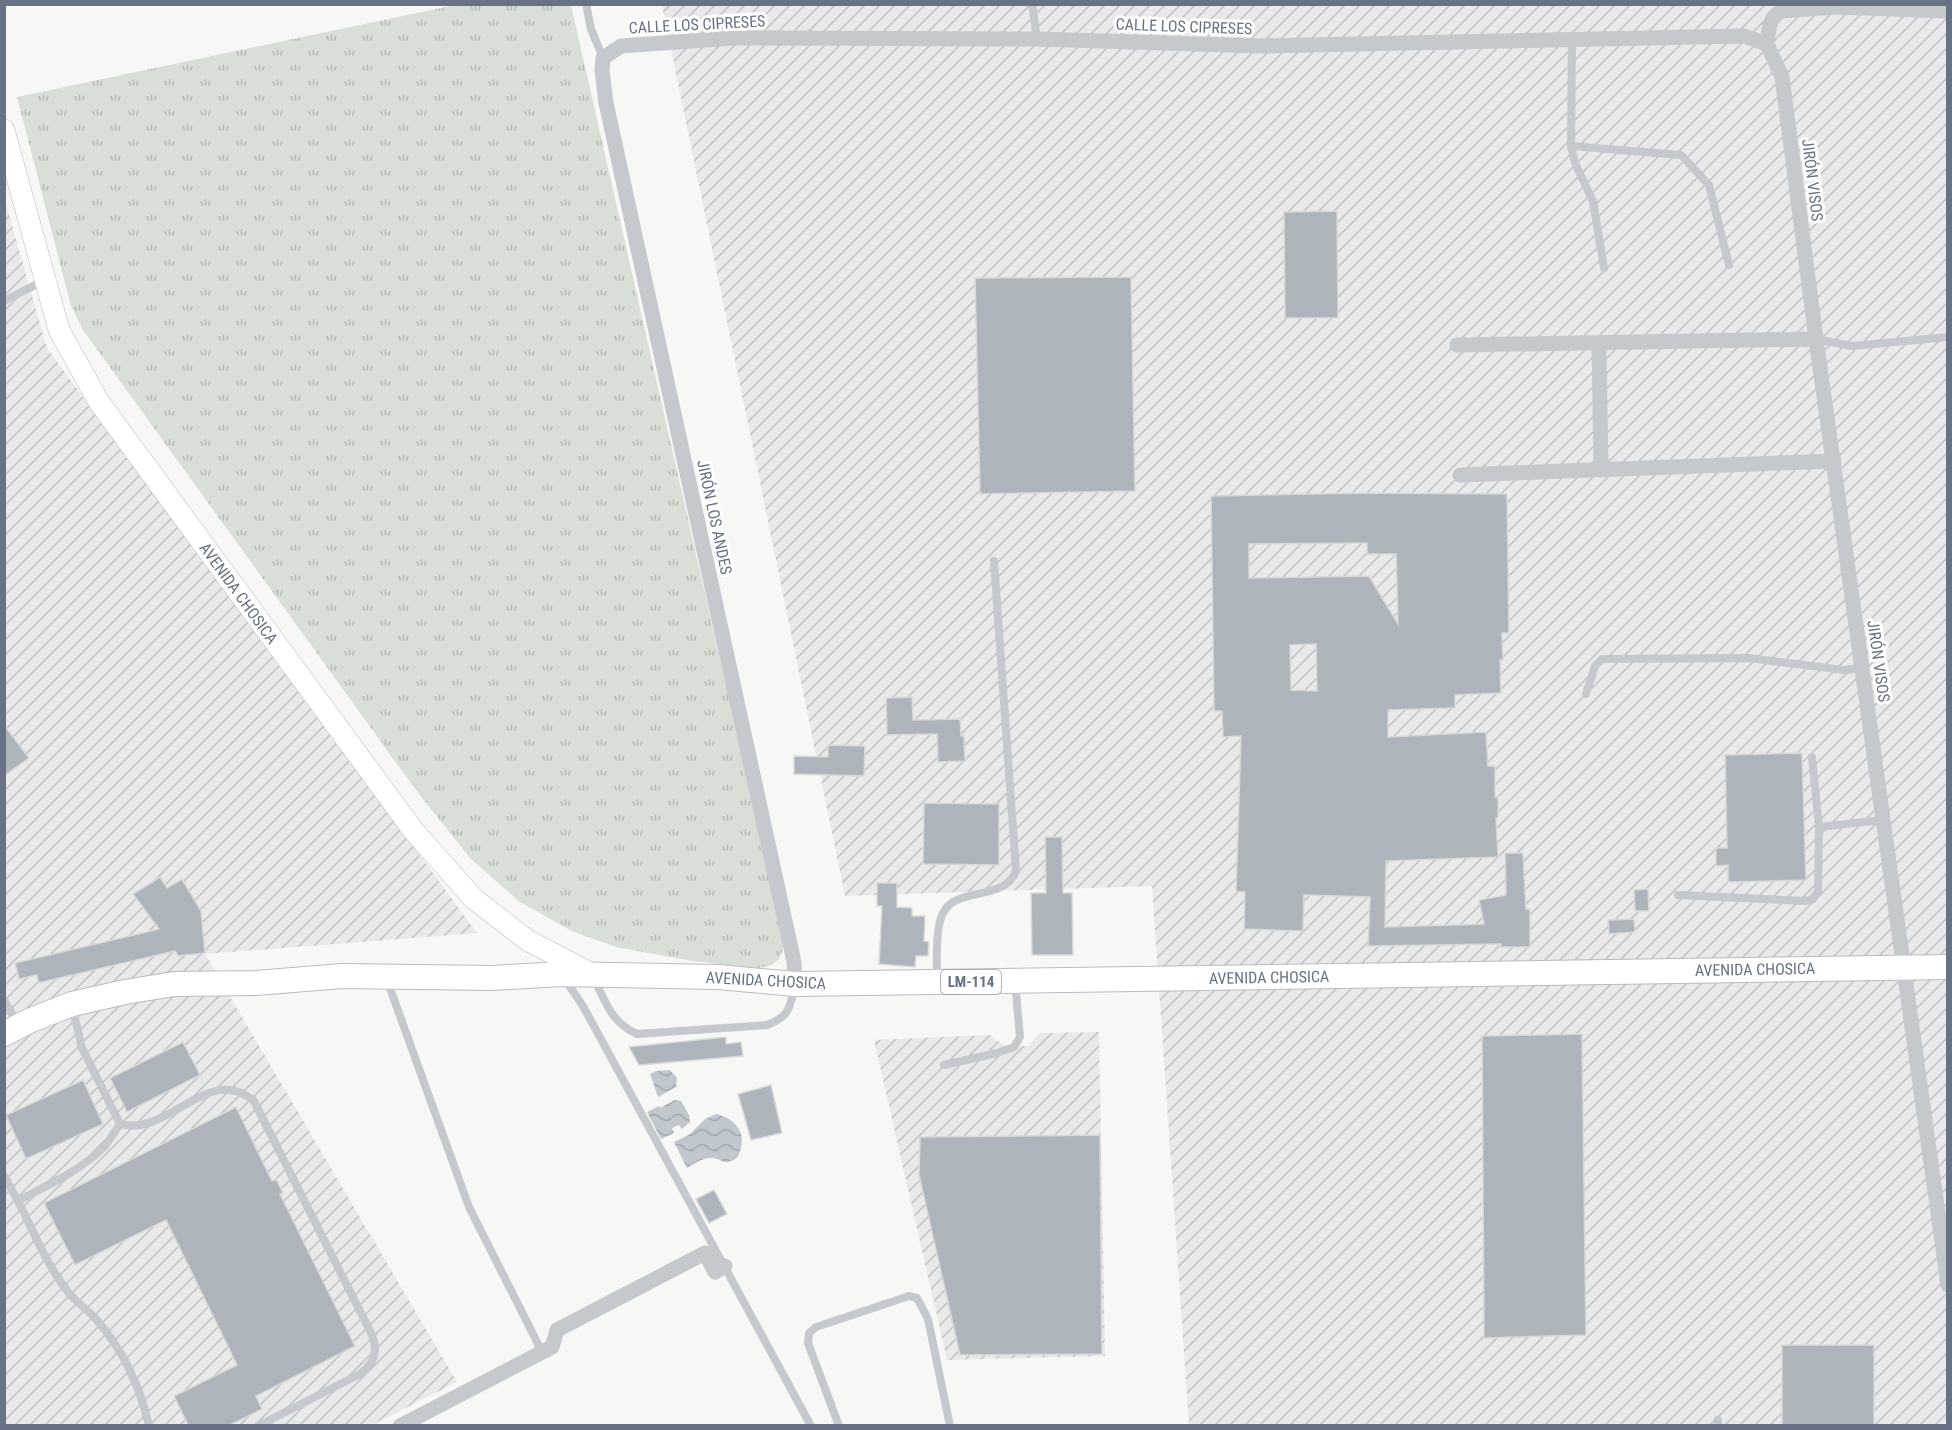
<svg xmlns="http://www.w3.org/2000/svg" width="1952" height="1430" viewBox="0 0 1952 1430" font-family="'Roboto Condensed',sans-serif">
<defs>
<pattern id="industrial-furrows" width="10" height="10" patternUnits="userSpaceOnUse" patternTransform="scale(1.5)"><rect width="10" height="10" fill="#e8e9e8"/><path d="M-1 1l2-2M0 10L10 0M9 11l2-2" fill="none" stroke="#c0c1c2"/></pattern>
<pattern id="grass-tufts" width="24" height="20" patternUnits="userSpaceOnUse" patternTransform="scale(1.5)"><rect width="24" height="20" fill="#d8dfd6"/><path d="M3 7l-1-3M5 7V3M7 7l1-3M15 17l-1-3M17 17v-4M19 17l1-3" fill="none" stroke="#b3b9b3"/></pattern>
<pattern id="water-waves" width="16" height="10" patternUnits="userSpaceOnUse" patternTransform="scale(1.5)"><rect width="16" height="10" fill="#c0c8ce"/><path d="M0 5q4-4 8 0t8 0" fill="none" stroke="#a0a7ad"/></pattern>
</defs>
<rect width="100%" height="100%" fill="#f7f8f5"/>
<!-- industrial -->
<g fill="url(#industrial-furrows)">
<polygon points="662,5 1947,5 1947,1425 1189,1425 1152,886 845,896"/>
<polygon points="4,197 47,348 477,933 205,954 457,1382 372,1425 5,1425"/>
<polygon points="1099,1032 1105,1356 947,1360 874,1040 990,1035 1005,1046 1028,1046 1040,1033"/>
</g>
<!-- grass -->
<path fill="url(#grass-tufts)" d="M455,5H571L784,941C782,959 777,966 758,968L692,961L616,947L572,931L520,902L471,859L418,793L83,330L71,306L17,97Z"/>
<!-- water -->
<g fill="url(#water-waves)">
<polygon points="670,1070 677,1078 676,1087 658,1097 650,1074 656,1071"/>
<polygon points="675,1100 681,1101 689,1115 690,1122 682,1129 679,1125 672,1128 674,1133 661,1139 647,1112 659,1106 660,1108"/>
<path d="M716,1114C734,1118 747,1132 740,1151C739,1156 736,1160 731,1161C725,1164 720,1159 713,1158C703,1157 695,1163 687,1168L674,1142L690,1134L705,1119Z"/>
</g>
<!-- building -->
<g fill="#aeb4bb" stroke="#d9dad7" stroke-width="1.5" fill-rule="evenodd">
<polygon points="1337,211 1338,318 1285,318 1284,212"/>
<polygon points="1131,277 1135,491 980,494 975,278"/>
<path d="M1367,493L1507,494L1509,633H1502L1503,660H1500L1501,693L1455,695V708L1388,710V737L1486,732L1488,766H1495V797H1498V818H1496L1498,857L1386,861L1385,927L1484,924L1479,900L1506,895L1505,853H1523L1526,909H1530V947H1501V944L1368,946L1370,897L1304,895L1303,931L1244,929L1245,892H1236L1241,736L1223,737L1222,711H1214L1211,496ZM1367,543V554H1396L1398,624L1369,576L1249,578V544ZM1316,644L1317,691L1291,690L1290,645Z"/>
<polygon points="912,697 913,720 960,719 961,736 964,736 965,761 938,762 937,734 887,735 886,698"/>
<polygon points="4,725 29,758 4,776"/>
<polygon points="828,745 865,746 864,776 794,774 794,756 828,757"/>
<polygon points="1802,753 1806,880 1728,882 1728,865 1716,866 1716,848 1727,848 1725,755"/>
<polygon points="924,803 999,804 999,865 923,864"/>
<polygon points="1045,837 1062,837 1063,893 1072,893 1073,955 1032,955 1031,893 1046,893"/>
<polygon points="160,877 167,888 182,879 201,911 205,953 178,956 175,951 38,983 37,975 19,979 15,963 159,929 133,894"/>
<polygon points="877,883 897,883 897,907 912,908 912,916 925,916 924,941 929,942 928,956 916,956 915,967 879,964 882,906 877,906"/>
<polygon points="1648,889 1649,911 1635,911 1634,890"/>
<polygon points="1634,919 1635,932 1609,934 1608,920"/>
<polygon points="1582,1034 1586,1335 1484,1338 1482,1036"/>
<polygon points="726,1037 726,1044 741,1042 743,1056 639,1065 629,1047"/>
<polygon points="183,1042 200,1075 127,1112 110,1078"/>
<polygon points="83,1080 103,1124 26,1159 6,1115"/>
<polygon points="771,1085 782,1133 751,1140 738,1094"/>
<polygon points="236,1107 272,1181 276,1179 283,1193 280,1194 355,1346 256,1396 262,1409 230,1425 188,1425 174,1396 237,1365 166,1220 75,1265 44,1203"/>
<polygon points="1100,1135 1102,1354 960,1355 919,1175 920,1137"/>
<polygon points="714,1190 727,1214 709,1223 696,1199"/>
<rect x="1782" y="1345" width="92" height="80"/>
</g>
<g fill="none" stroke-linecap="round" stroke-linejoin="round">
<defs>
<polyline id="secondary" points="4,130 59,330 99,402 413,830 474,899 527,940 592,974"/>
<polyline id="primary" points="4,1034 29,1021 72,1004 125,992 174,984 256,983 342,976 493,978 561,974 718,977 795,984 1948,967"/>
</defs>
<!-- secondary casing -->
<use href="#secondary" stroke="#b8bbc1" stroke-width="22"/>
<!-- primary casing -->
<use href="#primary" stroke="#b8bbc0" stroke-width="26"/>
<!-- lane -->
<g stroke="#c5c8cc" stroke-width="8">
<polyline points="586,4 591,29 603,58"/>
<polyline points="1032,4 1037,39"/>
<polyline points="1572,40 1571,146 1575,163 1593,201 1604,268"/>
<polyline points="1571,146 1681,155 1709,185 1729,265"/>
<polyline points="4,301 43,281"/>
<polyline points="1816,339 1852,346 1948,337"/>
<polyline points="1586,694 1595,666 1602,659 1748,658 1844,670 1862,668"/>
<polyline points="1812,757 1819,827"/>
<polyline points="1678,895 1805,901 1813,899 1818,891 1819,827 1882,820"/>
<polyline points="564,978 583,1006 811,1426"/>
<path d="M937,978C937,960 935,929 943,913C956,886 1004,902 1016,871L994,561"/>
<path d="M594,979C607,1004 610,1021 637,1034L767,1025C790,1016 789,1009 795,986"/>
<polyline points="387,980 469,1207 542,1352"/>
<polyline points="4,1000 17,1022"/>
<polyline points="72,1006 82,1048 120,1124"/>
<polyline points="944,1065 997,1053 1014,1047 1020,1037 1015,982"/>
<path d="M4,1176C27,1213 42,1260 69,1293C77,1303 88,1310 96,1319C123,1350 140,1386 149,1426"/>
<path d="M19,1200C48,1185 80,1171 104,1147C110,1140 115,1131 120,1124C169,1137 209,1062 254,1101L372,1335C378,1352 375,1363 360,1374L258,1426"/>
<polyline points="1718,1420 1718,1426"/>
<polyline points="839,1426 808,1343 809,1333 816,1327 909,1296 917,1298 928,1319 950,1426"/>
</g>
<!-- street -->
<g stroke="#c5c8cc" stroke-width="15">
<polyline points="1767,44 1782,77 1816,339 1948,1285"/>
<path d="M1767,44C1769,31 1768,18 1781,11L1835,7L1948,11"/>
<polyline points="1599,343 1601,470"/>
<polyline points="1457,345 1816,339"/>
<polyline points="1460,475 1834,461"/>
<polyline points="795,984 794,962 606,103 602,70 603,58 621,46 733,38 1037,39 1259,46 1744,36 1767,44"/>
<polyline points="400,1426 552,1347 557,1330 705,1253 715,1272 725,1266"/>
</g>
<!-- secondary -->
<use href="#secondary" stroke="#fff" stroke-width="21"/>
<!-- primary -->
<use href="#primary" stroke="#fff" stroke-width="24"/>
</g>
<g text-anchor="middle" stroke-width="6" stroke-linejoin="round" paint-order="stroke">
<!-- shield labels -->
<rect fill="#fff" stroke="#959caa" stroke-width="1.5" x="941" y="970" width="60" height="24" rx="4.5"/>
<g font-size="15" font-weight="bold" fill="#677286">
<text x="971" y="987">LM-114</text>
</g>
<!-- street labels -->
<g font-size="16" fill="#677286" stroke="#fff">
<text transform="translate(697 24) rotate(-3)" y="6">CALLE LOS CIPRESES</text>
<text transform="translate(1184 26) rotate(2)" y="6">CALLE LOS CIPRESES</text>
<text transform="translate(1813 180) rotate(83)" y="6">JIRÓN VISOS</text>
<text transform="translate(715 517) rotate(78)" y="6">JIRÓN LOS ANDES</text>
<text transform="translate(239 593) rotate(54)" y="6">AVENIDA CHOSICA</text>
<text transform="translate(1879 661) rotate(82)" y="6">JIRÓN VISOS</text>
<text transform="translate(1755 969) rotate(-1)" y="6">AVENIDA CHOSICA</text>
<text transform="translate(1269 977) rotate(-1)" y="6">AVENIDA CHOSICA</text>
<text transform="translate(766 980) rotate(3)" y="6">AVENIDA CHOSICA</text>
</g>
</g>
<!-- border -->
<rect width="1952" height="1430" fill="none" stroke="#677286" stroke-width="12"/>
</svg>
